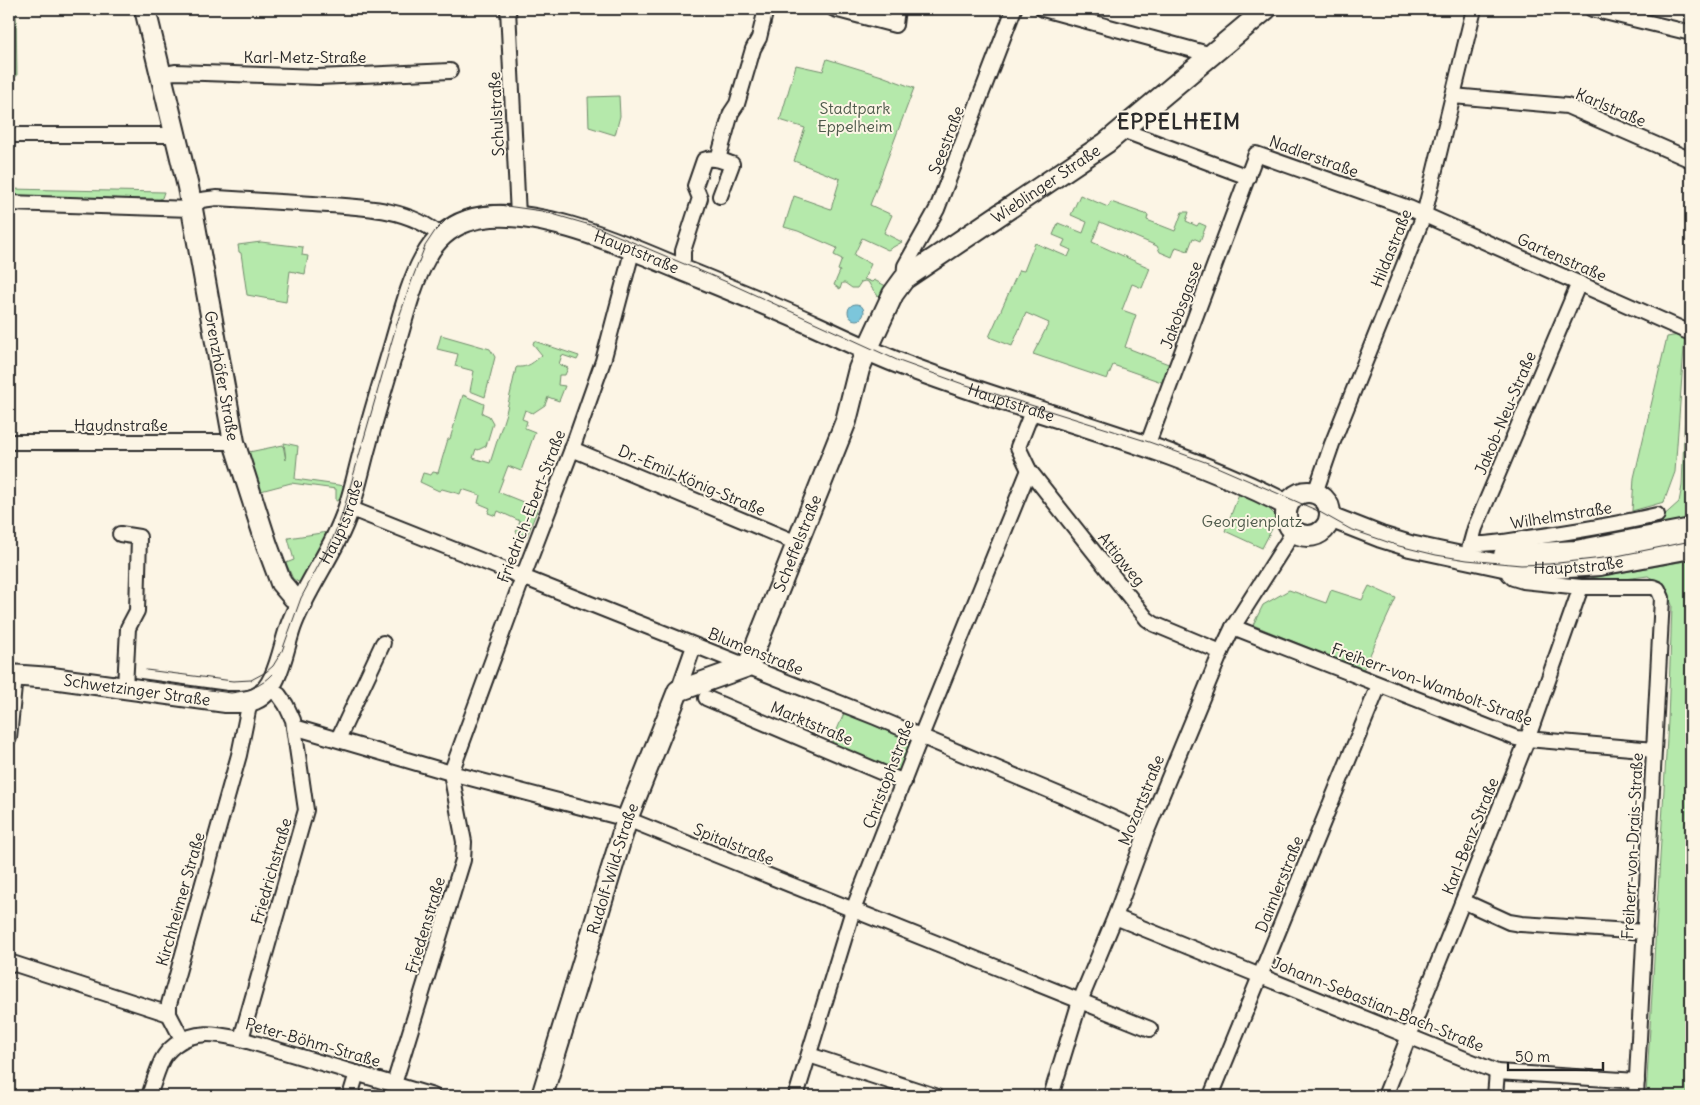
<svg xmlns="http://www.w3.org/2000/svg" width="1700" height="1105" viewBox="0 0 1700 1105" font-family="Delius,sans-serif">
<rect width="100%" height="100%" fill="#fcf5e5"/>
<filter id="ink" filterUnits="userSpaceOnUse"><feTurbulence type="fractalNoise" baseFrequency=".02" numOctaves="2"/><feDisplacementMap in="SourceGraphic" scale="10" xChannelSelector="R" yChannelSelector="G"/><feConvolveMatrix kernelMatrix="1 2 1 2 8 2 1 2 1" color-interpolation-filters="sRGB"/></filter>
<g filter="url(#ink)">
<!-- green -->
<g fill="#b5e9ab" stroke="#708a6b">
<polygon points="845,9 890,9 889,15 886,18"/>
<polygon points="9,13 16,13 17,76 9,76"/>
<polygon points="827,59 882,76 914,88 870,205 892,215 884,233 902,242 888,250 862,238 854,255 871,264 864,279 872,282 874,280 886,286 881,295 878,296 871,287 869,283 865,281 861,282 857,288 852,288 845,283 842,283 840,289 834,285 840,271 838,270 842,259 834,255 837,248 798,231 784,227 794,196 831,209 840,179 794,161 805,128 780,120 796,65 823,71"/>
<polygon points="619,96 620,116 615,135 589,127 588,97"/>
<polygon points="9,189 164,192 162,198 159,199 9,198"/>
<polygon points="1080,195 1108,207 1111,202 1148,215 1147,220 1175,231 1182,212 1189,212 1186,221 1197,226 1199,223 1206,226 1200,241 1193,238 1188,251 1176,247 1172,257 1160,252 1157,246 1100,222 1092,242 1150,268 1142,288 1132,284 1122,310 1136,315 1125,347 1171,365 1164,383 1113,365 1107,379 1033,354 1049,323 1026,313 1012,346 989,337 1019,270 1024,271 1035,243 1068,257 1071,250 1062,246 1065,240 1053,235 1058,223 1083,233 1087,222 1071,215"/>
<polygon points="261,242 303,247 302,255 308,256 305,274 290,271 286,302 247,295 241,253 239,252 238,245"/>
<polygon points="1685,334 1675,472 1664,502 1632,511 1634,478 1667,337"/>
<polygon points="1688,334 1691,334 1691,519 1661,524 1661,518 1679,502 1682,486"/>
<polygon points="441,335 490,349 495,357 485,397 470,391 474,371 455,366 458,354 437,349"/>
<path d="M534,341L579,356L577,360L562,355L559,364L568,368L565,375H559L558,385L565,386L559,401L548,397L545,405L533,413L525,410L522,419L527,421L525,428L535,432L521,471L508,466L498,492L538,508L527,536L516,532L520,521L498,511L496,516L488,513L490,508L478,503L480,495L462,489L460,494L442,489L439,491L420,482L423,473L431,475L433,472L438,473L448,439H450L463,395L484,404L482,413L489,416L493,423L486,446L478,450L476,449L473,458L490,463L506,413L516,368L517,367C528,368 534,362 542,355L533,344Z"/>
<polygon points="284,443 298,446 295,479 345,486 341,500 336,501 336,489 291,483 257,492 249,452 283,445 286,460"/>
<polygon points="1240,491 1267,507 1275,515 1274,525 1262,548 1225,531"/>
<polygon points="328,532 302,584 293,579 286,563 294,560 288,538"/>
<polygon points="1691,560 1691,1021 1687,1096 1646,1096 1668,721 1672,605 1664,586 1648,576 1591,583 1591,578"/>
<polygon points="1369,586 1396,598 1363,670 1253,625 1263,605 1289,590 1326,603 1331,590 1362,600"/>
<polygon points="845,711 913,739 900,771 831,744"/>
</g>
<!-- water -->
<circle fill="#7bc6db" stroke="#5b8895" cx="856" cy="312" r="8"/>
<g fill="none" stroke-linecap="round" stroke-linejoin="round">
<defs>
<g id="street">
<polyline points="508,9 518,216"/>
<polyline points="834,9 895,25 897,9"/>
<polyline points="1043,9 1212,55"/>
<polyline points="1592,9 1691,33"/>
<polyline points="160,75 175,72 319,77 450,71"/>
<polyline points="1453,96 1567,106 1691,160"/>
<polyline points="1122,130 1248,177"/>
<polyline points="9,135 175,135"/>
<polyline points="718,159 731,113 737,104 753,49 759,38 766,9"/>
<path d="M9,203L191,209L201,200L217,198C249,200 281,202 313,204C356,207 407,206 441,236"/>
<path d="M683,260V251L700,198L695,186L704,160C713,156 723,161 732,164L720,196"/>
<polyline points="904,279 905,266 937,209 1014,9"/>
<polyline points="1033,409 1018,447 1029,470 1147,619 1154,624 1221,652"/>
<polyline points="9,442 234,442"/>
<polyline points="1147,446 1256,154 1409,208 1686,331"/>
<polyline points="572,449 797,543"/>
<polyline points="1315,493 1332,444 1424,215 1474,9"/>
<polyline points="349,508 875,717 1079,803 1146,833"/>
<polyline points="120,534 139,537 137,611 128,628 125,688"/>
<path d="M1471,544C1490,545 1509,541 1528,538C1571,532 1614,525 1657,515"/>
<polyline points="1467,557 1475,528 1579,283"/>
<polyline points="1508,567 1509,574 1513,578 1523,581 1581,587 1653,587 1658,589 1662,598 1636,1096"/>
<polyline points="1233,627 1516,738 1654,750"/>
<polyline points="678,691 694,646"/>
<polyline points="706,698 904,782"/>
<polyline points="294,727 451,773 627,819 1150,1029"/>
<polyline points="9,738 15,676"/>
<polyline points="338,739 383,643"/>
<polyline points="451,773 523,577 572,449 603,361 633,248"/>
<polyline points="1463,901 1509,922 1521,924 1645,932"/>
<polyline points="1115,917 1497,1072 1637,1081"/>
<polyline points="9,962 169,1014"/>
<polyline points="182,1039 169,1014 169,1004 239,755 250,701"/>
<polyline points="241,1039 306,810 293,720 286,705 279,695 268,688"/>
<polyline points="809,1055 935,1096"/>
<polyline points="394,1084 463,860 464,842 451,773"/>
<path d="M149,1096C153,1084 157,1071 162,1060C165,1054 170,1049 175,1045C195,1029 217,1034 241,1039L433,1096"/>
<polyline points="350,1096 357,1073"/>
<polyline points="796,1096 853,910 921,736 1029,470"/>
<polyline points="1051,1096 1080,1001 1115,917 1146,833 1221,652 1233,627 1294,531"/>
<polyline points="1211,1096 1379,685"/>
<polyline points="1385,1096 1527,740 1581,587"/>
<polyline points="1495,1096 1497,1072"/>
</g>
<g id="secondary">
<path id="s1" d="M145,9L188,187L234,442L267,545L277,572L281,583L293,597L302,603"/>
<circle cx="1308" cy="514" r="22"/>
<path id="s2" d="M1330,517L1381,537L1410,546L1508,567L1553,568L1600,565L1691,548"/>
<polyline points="1504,555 1576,551 1691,529"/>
<path id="s3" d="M9,675L52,678L226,702C236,702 246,703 255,699C279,689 283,645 292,623C308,583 336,548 349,507C356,486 360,465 366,444C375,409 386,375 396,340C404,313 411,283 425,258C434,241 449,227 467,221C525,200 628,247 682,270C726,288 771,306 815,326C844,339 872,353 901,364C1029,414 1165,442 1287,505"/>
<path id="s4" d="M542,1096L627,819L678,691L748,666L846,421L859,369L867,350L893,294L904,279L1106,143L1266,9"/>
</g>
</defs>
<!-- street casing -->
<use href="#street" stroke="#2b2b2b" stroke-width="18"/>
<!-- secondary casing -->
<use href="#secondary" stroke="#2b2b2b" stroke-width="24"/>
<!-- street -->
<use href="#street" stroke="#fcf5e5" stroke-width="14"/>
<!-- secondary -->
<use href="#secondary" stroke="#fcf5e5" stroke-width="20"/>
<!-- tram -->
<g stroke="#2b2b2b" stroke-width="1">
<polyline points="146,670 233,681 251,680 266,672 273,666 282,651 301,598 332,540 342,515 397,323 413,277 425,246 435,231 447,219 455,214 470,208 499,205 542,211 597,227 729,283 899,361 960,383 1149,442 1208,463 1316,510 1350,529 1399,546 1436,555 1467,560 1521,565 1549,564 1612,557 1691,541"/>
<path d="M145,681L231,693C248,691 262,686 273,674"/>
</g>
</g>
</g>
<g text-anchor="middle" stroke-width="4" stroke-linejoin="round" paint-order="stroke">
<!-- street labels -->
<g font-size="16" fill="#2b2b2b" stroke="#fcf5e5">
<text x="305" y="63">Karl-Metz-Straße</text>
<text transform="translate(1611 107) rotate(23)" y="6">Karlstraße</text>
<text transform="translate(496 114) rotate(-93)" y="6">Schulstraße</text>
<text transform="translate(946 140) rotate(-69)" y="6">Seestraße</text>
<text transform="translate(1314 156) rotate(20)" y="6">Nadlerstraße</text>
<text dy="6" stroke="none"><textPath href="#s4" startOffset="1091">Wieblinger Straße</textPath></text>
<text transform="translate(1391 248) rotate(-68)" y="6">Hildastraße</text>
<text dy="6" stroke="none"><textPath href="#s3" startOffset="958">Hauptstraße</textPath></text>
<text transform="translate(1562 257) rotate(24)" y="6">Gartenstraße</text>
<text transform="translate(1181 305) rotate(-70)" y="6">Jakobsgasse</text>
<text dy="6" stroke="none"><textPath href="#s1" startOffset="375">Grenzhöfer Straße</textPath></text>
<text dy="6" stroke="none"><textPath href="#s3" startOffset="1362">Hauptstraße</textPath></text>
<text transform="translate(1505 413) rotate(-67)" y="6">Jakob-Neu-Straße</text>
<text x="121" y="431">Haydnstraße</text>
<text transform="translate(692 480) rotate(23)" y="6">Dr.-Emil-König-Straße</text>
<text transform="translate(531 506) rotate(-69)" y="6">Friedrich-Ebert-Straße</text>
<text transform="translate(1561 515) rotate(-9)" y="6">Wilhelmstraße</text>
<text dy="6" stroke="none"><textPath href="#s3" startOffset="448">Hauptstraße</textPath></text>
<text dy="6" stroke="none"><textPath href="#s4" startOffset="634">Scheffelstraße</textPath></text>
<text transform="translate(1122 559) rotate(51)" y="6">Attigweg</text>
<text dy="6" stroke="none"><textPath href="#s2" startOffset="256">Hauptstraße</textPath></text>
<text transform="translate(756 651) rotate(22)" y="6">Blumenstraße</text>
<text transform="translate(1432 684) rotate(20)" y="6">Freiherr-von-Wambolt-Straße</text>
<text dy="6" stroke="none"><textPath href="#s3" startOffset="129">Schwetzinger Straße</textPath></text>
<text transform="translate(812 723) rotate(23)" y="6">Marktstraße</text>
<text transform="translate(888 774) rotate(-69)" y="6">Christophstraße</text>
<text transform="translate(1141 800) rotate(-68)" y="6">Mozartstraße</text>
<text transform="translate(1470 836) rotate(-68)" y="6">Karl-Benz-Straße</text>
<text transform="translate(734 844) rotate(22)" y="6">Spitalstraße</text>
<text transform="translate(1632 846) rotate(-87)" y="6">Freiherr-von-Drais-Straße</text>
<text dy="6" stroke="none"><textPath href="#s4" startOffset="238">Rudolf-Wild-Straße</textPath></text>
<text transform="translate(271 871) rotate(-74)" y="6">Friedrichstraße</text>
<text transform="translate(1279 884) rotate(-68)" y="6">Daimlerstraße</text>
<text transform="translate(180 899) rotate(-74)" y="6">Kirchheimer Straße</text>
<text transform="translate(425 925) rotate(-73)" y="6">Friedenstraße</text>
<text transform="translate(1378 1004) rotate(22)" y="6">Johann-Sebastian-Bach-Straße</text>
<text transform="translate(313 1042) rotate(16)" y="6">Peter-Böhm-Straße</text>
</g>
<!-- park labels -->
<g font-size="16" fill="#4e5a4b" stroke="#fcf5e5">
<text x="855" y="114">Stadtpark<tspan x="855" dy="18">Eppelheim</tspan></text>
<text x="1252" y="527">Georgienplatz</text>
</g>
<!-- district labels -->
<g font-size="21" font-weight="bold" letter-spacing="1" fill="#2b2b2b" stroke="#fcf5e5">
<text x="1179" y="129">EPPELHEIM</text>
</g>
</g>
<!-- margin -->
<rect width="1700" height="1105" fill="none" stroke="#fcf5e5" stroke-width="30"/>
<rect x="15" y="15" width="1670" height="1075" fill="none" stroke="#2b2b2b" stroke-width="2" filter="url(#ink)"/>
<!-- scale -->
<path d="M1508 1062v8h95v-8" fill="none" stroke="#2b2b2b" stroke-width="2.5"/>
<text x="1515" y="1062" font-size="15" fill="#2b2b2b" stroke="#fcf5e5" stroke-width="4" paint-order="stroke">50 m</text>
</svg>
